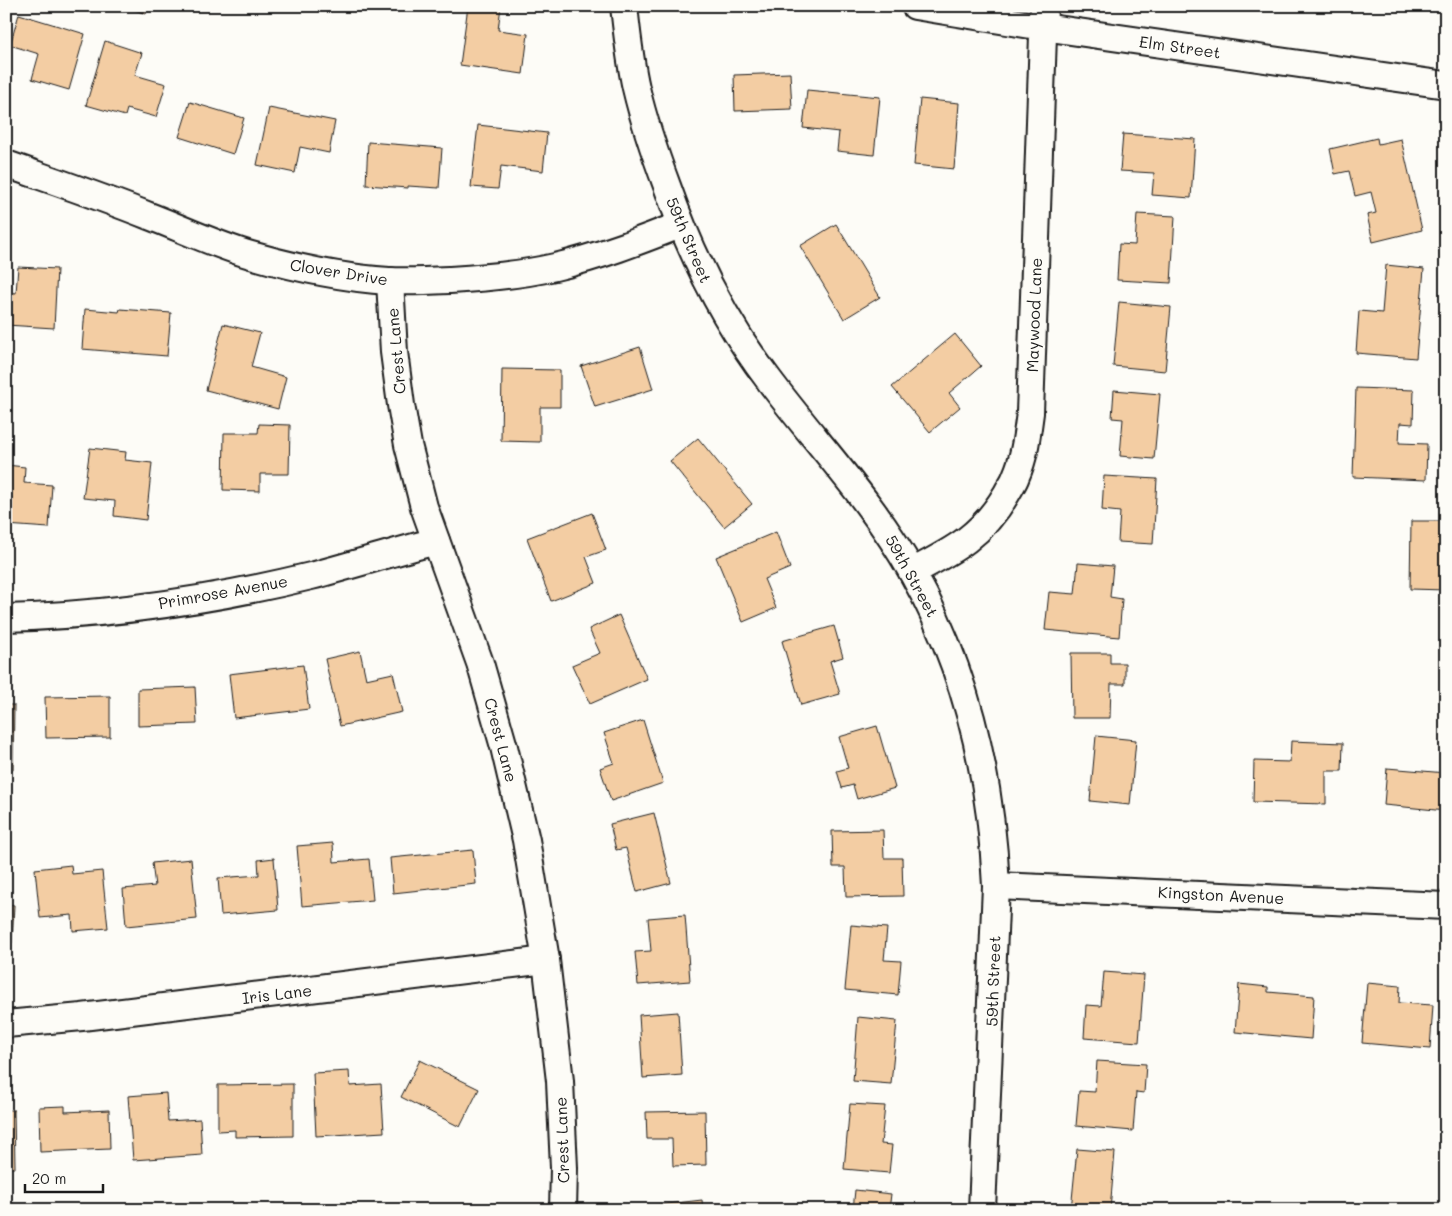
<svg xmlns="http://www.w3.org/2000/svg" width="1452" height="1216" viewBox="0 0 1452 1216" font-family="Mali,sans-serif">
<rect width="100%" height="100%" fill="#fdfcf7"/>
<filter id="ink" filterUnits="userSpaceOnUse"><feTurbulence type="fractalNoise" baseFrequency=".02" numOctaves="2"/><feDisplacementMap in="SourceGraphic" scale="10" xChannelSelector="R" yChannelSelector="G"/><feConvolveMatrix kernelMatrix="1 2 1 2 8 2 1 2 1" color-interpolation-filters="sRGB"/></filter>
<g filter="url(#ink)">
<!-- building -->
<g fill="#f3cda3" stroke="#1c1c1c">
<polygon points="133,6 149,6 146,14 132,9"/>
<polygon points="468,6 501,6 498,30 528,34 523,74 460,65"/>
<polygon points="19,14 85,34 69,90 32,79 39,54 10,45"/>
<polygon points="105,41 142,53 135,75 166,84 156,117 127,109 125,116 86,105"/>
<polygon points="790,73 792,109 735,111 734,75"/>
<polygon points="807,90 880,97 874,155 837,151 839,132 803,128"/>
<polygon points="920,99 959,103 954,169 914,165"/>
<polygon points="190,102 244,118 233,154 179,137"/>
<polygon points="269,108 335,121 329,153 300,147 295,173 257,165"/>
<polygon points="478,125 547,133 543,171 501,166 498,189 471,187"/>
<polygon points="1123,134 1195,139 1191,198 1152,195 1154,173 1120,171"/>
<polygon points="1377,138 1378,144 1401,139 1422,230 1373,242 1367,215 1376,213 1371,192 1355,196 1349,171 1335,174 1330,149"/>
<polygon points="368,142 442,148 439,188 408,186 408,188 366,185"/>
<polygon points="1137,214 1175,216 1171,283 1117,280 1119,244 1135,245"/>
<polygon points="836,224 880,297 844,319 800,246"/>
<polygon points="1386,265 1424,269 1416,358 1356,353 1359,311 1382,313"/>
<polygon points="18,267 57,269 54,328 6,325 6,292 16,293"/>
<polygon points="1119,302 1171,307 1165,371 1113,366"/>
<polygon points="85,309 119,312 120,309 171,313 167,356 82,349"/>
<polygon points="223,324 260,333 251,367 286,377 278,409 206,390"/>
<polygon points="955,334 981,366 949,393 960,407 930,432 892,387"/>
<polygon points="640,347 653,389 595,407 581,366"/>
<polygon points="502,369 560,370 560,407 540,407 540,442 501,441"/>
<polygon points="1356,388 1414,390 1413,424 1400,423 1399,443 1427,444 1426,480 1353,477"/>
<polygon points="1114,390 1160,394 1154,459 1120,456 1123,419 1112,418"/>
<polygon points="259,424 290,425 289,474 260,474 260,491 223,490 224,433 258,433"/>
<polygon points="698,438 752,504 724,527 670,461"/>
<polygon points="90,448 126,452 125,460 152,463 146,520 114,516 115,501 83,498"/>
<polygon points="6,465 25,467 24,483 52,485 49,528 6,525"/>
<polygon points="1104,476 1157,479 1153,544 1118,542 1120,512 1102,510"/>
<polygon points="592,513 606,550 586,557 596,583 551,601 527,538"/>
<polygon points="1411,521 1446,521 1446,590 1410,589"/>
<polygon points="776,532 790,568 764,579 776,608 743,622 716,557"/>
<polygon points="1078,563 1113,566 1110,597 1122,599 1119,637 1045,630 1049,592 1075,594"/>
<polygon points="619,615 647,679 590,704 572,665 600,653 589,629"/>
<polygon points="834,626 843,657 830,661 840,694 801,705 782,641"/>
<polygon points="360,651 366,679 393,673 402,712 340,726 325,659"/>
<polygon points="1071,653 1110,653 1110,663 1125,663 1125,684 1111,684 1110,718 1072,718"/>
<polygon points="303,665 309,709 234,718 229,674"/>
<polygon points="195,687 197,724 138,726 138,689"/>
<polygon points="110,696 110,737 46,738 45,697"/>
<polygon points="6,705 14,705 13,770 6,770"/>
<polygon points="643,720 663,783 611,801 600,768 614,763 604,733"/>
<polygon points="877,726 895,788 857,799 853,785 842,788 837,771 848,768 839,737"/>
<polygon points="1096,736 1136,740 1130,805 1090,801"/>
<polygon points="1291,741 1343,743 1342,771 1326,771 1326,804 1253,802 1254,761 1290,762"/>
<polygon points="1387,768 1446,773 1446,811 1384,805"/>
<polygon points="654,813 671,883 637,892 626,848 616,850 610,824"/>
<polygon points="883,830 884,858 902,858 903,896 846,897 845,867 833,867 832,831"/>
<polygon points="333,843 334,862 369,859 373,900 302,906 297,846"/>
<polygon points="473,850 476,884 393,893 390,858"/>
<polygon points="274,858 278,910 221,915 218,878 259,875 258,860"/>
<polygon points="191,859 197,919 126,926 123,889 155,886 152,863"/>
<polygon points="71,865 72,874 102,871 108,928 73,931 72,915 40,918 35,869"/>
<polygon points="6,904 14,905 12,943 6,943"/>
<polygon points="685,915 690,981 638,985 635,952 651,951 648,918"/>
<polygon points="851,925 887,928 884,960 901,961 898,995 845,990"/>
<polygon points="1104,972 1144,975 1139,1042 1084,1038 1086,1005 1101,1006"/>
<polygon points="1367,983 1400,986 1399,1003 1433,1005 1430,1049 1362,1043"/>
<polygon points="1239,984 1268,987 1268,992 1314,996 1311,1039 1235,1032"/>
<polygon points="678,1012 682,1075 643,1078 639,1015"/>
<polygon points="858,1017 897,1021 891,1084 853,1081"/>
<polygon points="420,1060 479,1089 460,1127 401,1097"/>
<polygon points="1097,1061 1146,1064 1144,1093 1136,1092 1133,1131 1076,1126 1079,1091 1095,1092"/>
<polygon points="349,1071 350,1086 381,1084 384,1132 316,1136 313,1073"/>
<polygon points="293,1084 293,1136 235,1137 235,1130 218,1131 218,1085"/>
<polygon points="166,1093 168,1121 200,1119 202,1155 133,1160 128,1096"/>
<polygon points="850,1104 885,1106 881,1144 892,1145 889,1173 844,1169"/>
<polygon points="65,1106 65,1112 109,1110 110,1149 40,1152 39,1107"/>
<polygon points="6,1110 14,1110 15,1168 6,1168"/>
<polygon points="705,1111 706,1165 673,1166 672,1139 647,1139 646,1112"/>
<polygon points="1077,1149 1115,1152 1110,1210 1071,1210"/>
<polygon points="855,1190 891,1194 889,1210 853,1210"/>
<polygon points="702,1200 703,1210 650,1210 650,1206"/>
</g>
<g fill="none" stroke-linecap="round" stroke-linejoin="round">
<defs>
<g id="minor">
<path d="M624,6C627,33 630,62 636,88C644,122 655,154 667,186C692,257 724,321 769,380C817,444 873,502 912,572C967,670 991,775 996,886L982,1210"/>
<polyline points="915,6 1043,27 1446,85"/>
<path d="M6,164C54,181 102,197 149,216C183,229 216,245 251,255C296,268 343,278 389,281C409,282 429,281 450,280C485,278 520,275 555,267C598,257 639,241 680,225"/>
<polyline points="390,281 394,352 401,405 408,445 424,507 480,663 504,747 526,840 546,960 560,1081 564,1168 563,1210"/>
<path d="M912,572C954,550 982,536 1007,493C1010,487 1014,482 1016,476C1025,456 1027,434 1030,413L1044,6"/>
<path d="M6,618C108,615 212,600 311,576C353,565 394,552 436,541"/>
<polyline points="996,886 1446,906"/>
<polyline points="6,1024 82,1017 546,960"/>
</g>
</defs>
<!-- minor casing -->
<use href="#minor" stroke="#1c1c1c" stroke-width="30"/>
<!-- minor -->
<use href="#minor" stroke="#fdfcf7" stroke-width="26"/>
</g>
</g>
<g text-anchor="middle" stroke-width="4" stroke-linejoin="round" paint-order="stroke">
<!-- street labels -->
<g font-size="16" fill="#1c1c1c" stroke="#fdfcf7">
<text transform="translate(1180 47) rotate(8)" y="6">Elm Street</text>
<text transform="translate(689 240) rotate(67)" y="6">59th Street</text>
<text transform="translate(339 272) rotate(9)" y="6">Clover Drive</text>
<text transform="translate(1034 315) rotate(-88)" y="6">Maywood Lane</text>
<text transform="translate(396 351) rotate(-95)" y="6">Crest Lane</text>
<text transform="translate(912 576) rotate(61)" y="6">59th Street</text>
<text transform="translate(223 592) rotate(-10)" y="6">Primrose Avenue</text>
<text transform="translate(501 740) rotate(75)" y="6">Crest Lane</text>
<text transform="translate(1221 895) rotate(3)" y="6">Kingston Avenue</text>
<text transform="translate(993 981) rotate(-88)" y="6">59th Street</text>
<text transform="translate(277 994) rotate(-7)" y="6">Iris Lane</text>
<text transform="translate(562 1140) rotate(-92)" y="6">Crest Lane</text>
</g>
</g>
<!-- margin -->
<rect width="1452" height="1216" fill="none" stroke="#fdfcf7" stroke-width="25"/>
<rect x="12" y="12" width="1427" height="1191" fill="none" stroke="#1c1c1c" stroke-width="2" filter="url(#ink)"/>
<!-- scale -->
<path d="M25 1184v8h78v-8" fill="none" stroke="#1c1c1c" stroke-width="2.5"/>
<text x="32" y="1184" font-size="15" fill="#1c1c1c" stroke="#fdfcf7" stroke-width="4" paint-order="stroke">20 m</text>
</svg>
